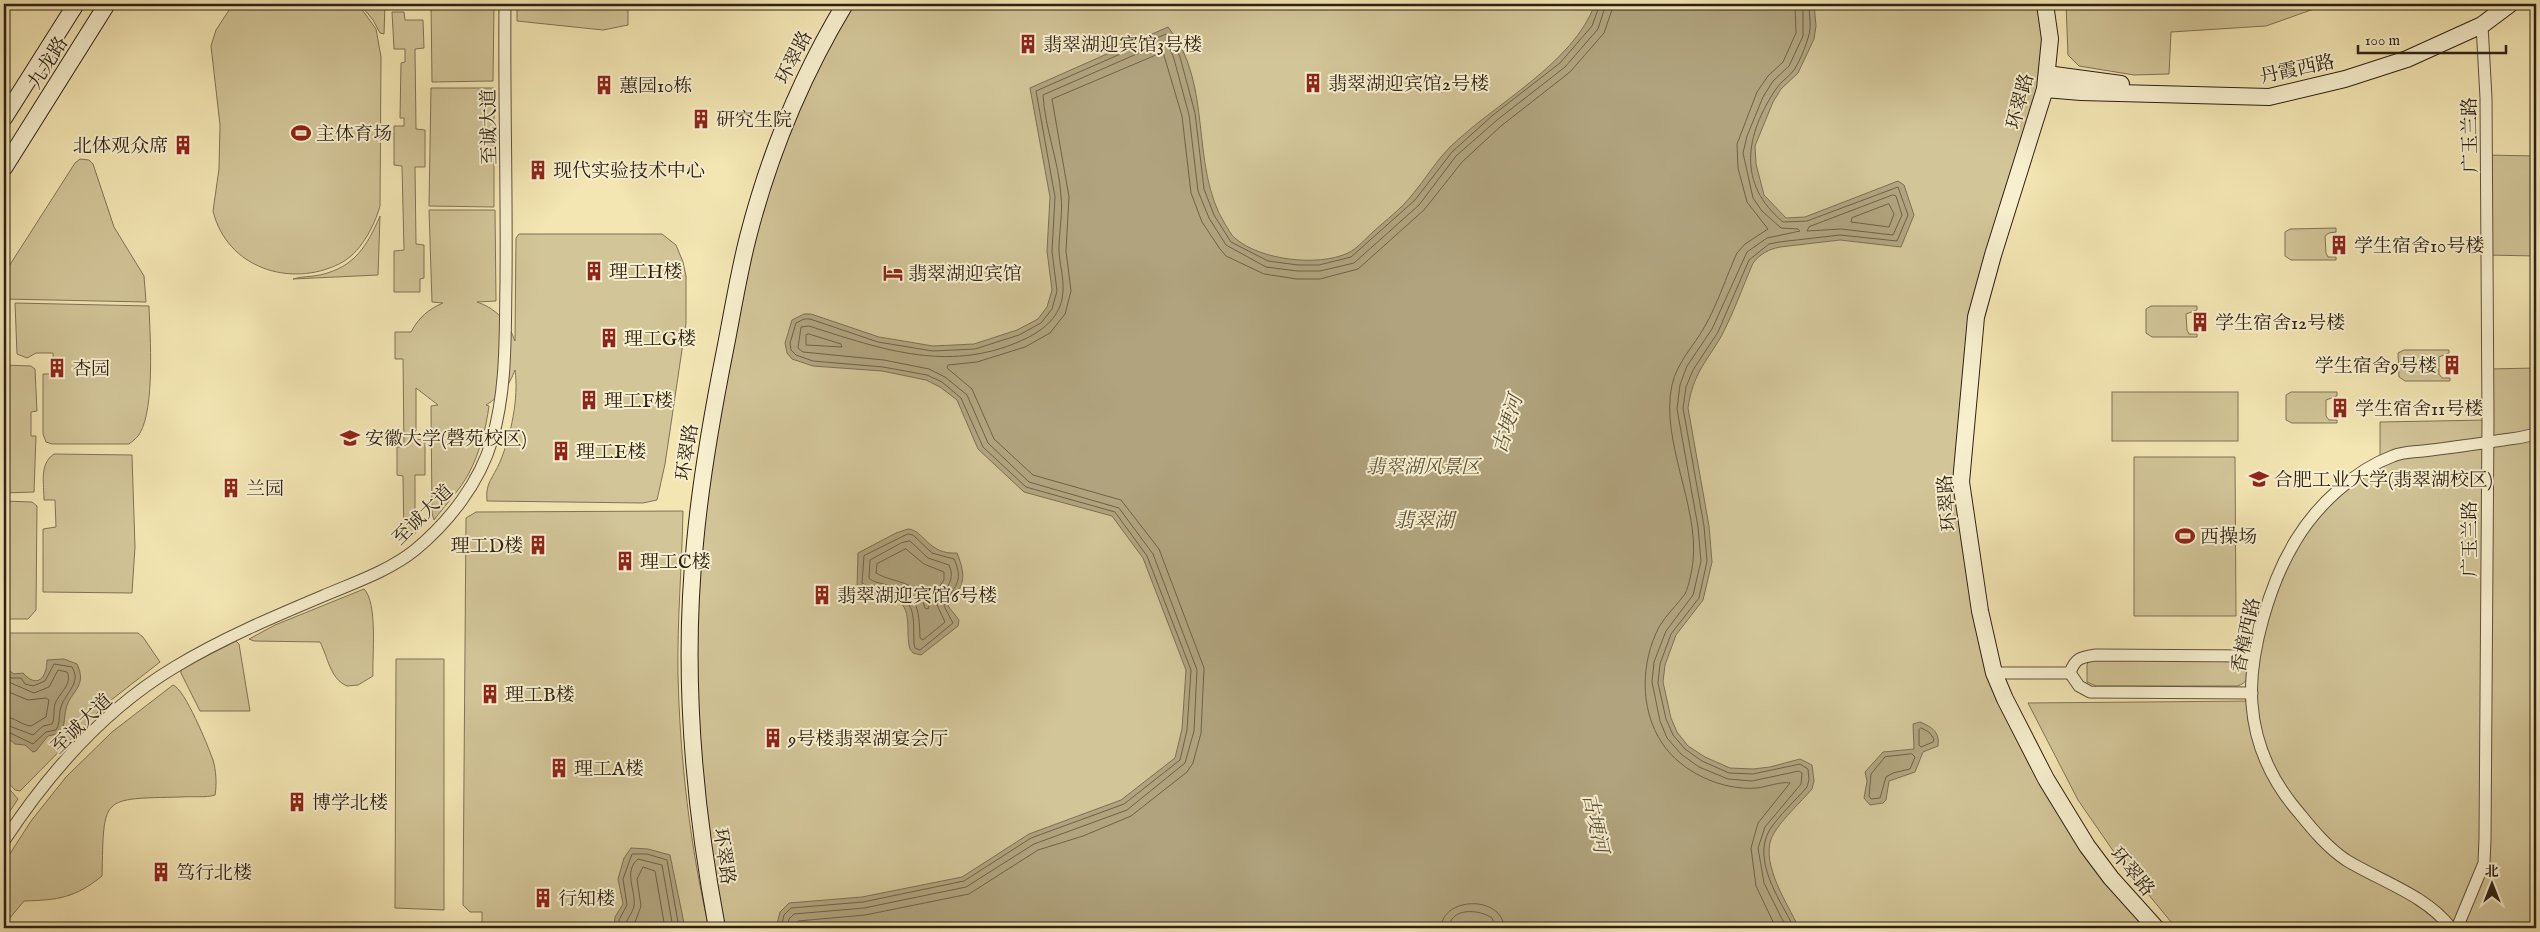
<svg xmlns="http://www.w3.org/2000/svg" width="2540" height="932" viewBox="0 0 2540 932" font-family="'IM FELL English','Noto Serif SC',serif">
<rect width="100%" height="100%" fill="#f3e6b3"/>
<filter id="stains"><feTurbulence type="fractalNoise" baseFrequency=".004" numOctaves="4"/><feColorMatrix values="0 0 0 0 .2 0 0 0 0 .09 0 0 0 0 .02 0 0 0 .5 -.17"/></filter>
<radialGradient id="worn" r=".72"><stop offset=".6" stop-color="#630" stop-opacity="0"/><stop offset="1" stop-color="#630" stop-opacity=".3"/></radialGradient>
<!-- green -->
<g fill="#d2c598" stroke="#807356">
<path d="M233,4H358L376,29L381,57L380,206C374,227 360,254 339,264C290,288 227,268 213,211L219,169L220,125L211,46L216,30Z"/>
<polygon points="360,4 385,4 384,34 380,33 373,20"/>
<polygon points="431,4 494,4 493,81 432,82"/>
<polygon points="517,4 628,4 628,25 603,30 517,21"/>
<polygon points="845,4 2045,4 2050,39 1993,255 1964,451 1994,673 2046,779 2156,928 717,928 700,820 694,545 765,177"/>
<polygon points="2066,4 2328,4 2266,26 2171,32 2169,74 2134,75 2079,66 2068,55"/>
<polygon points="392,12 404,12 405,20 423,20 424,48 415,49 416,129 425,130 425,167 415,167 416,244 424,245 424,278 420,279 420,292 394,292 394,251 404,250 402,166 394,165 394,126 404,126 404,118 400,118 401,63 405,62 405,49 394,49"/>
<polygon points="431,88 494,88 494,207 429,206"/>
<polygon points="2486,155 2536,156 2536,256 2486,255"/>
<polygon points="80,159 89,160 93,164 114,227 144,276 146,302 4,299 4,274 75,163"/>
<path d="M429,210H495L496,301L477,302C496,308 509,323 515,341L516,238L519,234H662L676,245L683,262L686,276V323L665,464L657,500L643,503L487,501C485,483 493,478 500,462C511,435 519,398 515,370C509,386 501,396 486,405L489,406C486,428 480,452 469,473C460,490 446,504 434,520L432,513L431,406L438,405L416,388V431H414V439L425,440V475H415V534L404,544L403,476L397,475V447H404L403,359H395V332H411C419,317 429,309 443,303L432,302Z"/>
<path d="M380,216L378,275L293,279C302,276 311,277 320,275C355,267 367,246 380,216Z"/>
<polygon points="2336,228 2336,232 2329,233 2325,236 2326,253 2328,257 2336,257 2336,260 2291,260 2285,256 2285,232 2290,229"/>
<path d="M15,303L149,306C150,336 155,407 140,433C138,437 133,441 129,444H52L46,442L43,434V374H54L53,353H36L27,358L17,354Z"/>
<polygon points="2151,306 2197,306 2197,310 2186,314 2187,330 2189,334 2197,334 2197,337 2152,337 2146,333 2146,309"/>
<polygon points="2404,350 2449,350 2449,353 2439,357 2439,374 2442,378 2450,378 2450,381 2405,381 2399,377 2398,353"/>
<polygon points="4,365 31,366 35,369 37,411 31,412 31,436 36,436 34,492 4,493"/>
<polygon points="2536,368 2536,928 2176,928 2116,855 2078,800 2028,703 2252,701 2254,656 2296,540 2323,506 2380,460 2380,422 2488,420 2488,369"/>
<rect x="2112" y="392" width="126" height="49"/>
<polygon points="2291,392 2337,392 2337,396 2326,400 2326,416 2329,420 2337,420 2337,423 2292,423 2286,420 2286,395"/>
<path d="M54,454L132,455L135,547L132,593L43,592V529L56,527L55,500H44C44,484 39,464 54,454Z"/>
<polygon points="2134,457 2235,457 2236,616 2134,616"/>
<polygon points="4,501 32,502 37,506 36,610 28,619 4,619"/>
<path d="M683,511C682,566 677,621 678,675C680,760 690,846 709,928H482V912H470L463,905L466,518L476,512Z"/>
<path d="M364,589C378,603 372,656 373,676L358,685L347,686C330,679 328,657 320,642L254,641L249,639L275,625Z"/>
<polygon points="4,633 138,633 143,637 160,662 106,704 20,791 15,790 4,778"/>
<polygon points="236,641 239,644 250,711 200,711 181,673 181,669"/>
<polygon points="396,659 444,659 444,910 395,908"/>
<path d="M2091,660H2241L2248,668C2248,677 2248,683 2237,686H2096L2087,682V664Z"/>
<path d="M173,685C185,689 208,746 213,760C216,770 217,784 215,795C206,798 191,796 181,797C100,799 104,795 102,876C75,898 58,900 24,901L4,925V863L31,821L66,777L112,732Z"/>
<polygon points="4,783 18,799 4,820"/>
</g>
<!-- water -->
<g fill="#b0a37d" stroke="#7c6f53">
<path d="M1595,4H1814L1816,26L1814,39L1798,73L1781,89L1773,102L1755,146L1756,164L1764,195L1786,218L1805,217L1898,181L1904,185L1914,215L1901,247L1840,240L1780,247C1769,249 1760,254 1753,263C1743,286 1734,312 1722,335C1706,363 1693,373 1688,408L1709,526L1712,562L1703,600L1676,635L1665,665L1663,682L1671,718L1677,732L1688,746L1705,757L1730,768L1753,769L1770,767L1800,759L1812,765L1814,781L1812,789C1800,803 1784,817 1774,833C1758,858 1785,900 1796,922L1795,928H1488L1474,922L1457,928H776L780,912L789,903L862,897L962,877L1029,834L1121,800L1175,758L1182,729L1186,670L1143,558L1112,516L1024,492L978,449L957,400L940,387L926,380L882,371L813,366L792,359L787,353L785,343L792,320L804,314H811L879,337L933,346L974,344L1017,330L1038,319L1047,307L1052,290L1047,251L1050,197L1030,88L1168,27C1214,83 1189,166 1225,224C1228,228 1231,236 1236,239C1261,260 1318,267 1348,253C1357,249 1366,238 1374,231C1386,220 1401,209 1412,195C1425,180 1435,162 1449,148C1495,103 1573,64 1595,4Z"/>
<path d="M908,529C924,530 928,555 957,553C967,578 964,585 948,606L959,620L958,626L921,655L913,653L910,649C905,633 913,612 898,600L857,588L858,553L896,533Z"/>
<path d="M64,659L77,664C88,687 70,691 66,709C64,718 65,724 61,733L48,736L36,751L33,752L25,745L15,744L4,735V667L14,674L23,673C37,689 47,678 47,660Z"/>
<path d="M1920,722C1932,727 1940,732 1938,746L1923,752L1915,772L1889,781L1886,800L1883,803L1870,805L1864,798L1867,781L1865,772L1883,752L1914,749L1913,724Z"/>
<polygon points="631,848 648,849 670,855 685,928 614,928 615,917 623,904 618,879 624,858"/>
</g>
<g fill="none" stroke-linecap="round" stroke-linejoin="round">
<!-- shore -->
<g stroke="#6f6248" stroke-width="1">
<polygon points="1893,195 1896,196 1902,215 1893,235 1841,229 1807,231 1809,227"/>
<polygon points="1889,204 1894,214 1889,227 1851,222 1852,218"/>
<polygon points="809,334 841,344 842,347 806,345 806,335"/>
<path d="M908,534L913,535L932,553L954,559C965,583 953,586 944,606L953,623L920,650L915,648L914,644C913,610 917,600 881,590C874,588 867,587 862,583L864,556Z"/>
<path d="M910,541L928,558L949,565C957,583 942,589 937,605L945,622L923,640L920,638C919,607 918,594 887,585C880,583 873,582 869,578L870,560L901,543Z"/>
<path d="M906,549L924,564L944,572V580L932,597L928,609L925,608C917,578 897,585 876,573L877,564Z"/>
<path d="M4,672L11,678H21L25,684L33,686L45,681L54,664L72,667C82,683 65,693 61,707C58,716 61,722 56,730L46,732L33,744L4,730"/>
<path d="M4,680L34,693L49,687L58,670L67,672C73,684 59,693 55,704C53,711 55,718 52,724L43,726L33,735L4,724"/>
<path d="M4,690L28,700L46,698L49,700L46,717L31,726C21,725 15,717 4,717"/>
<polygon points="1921,728 1929,732 1934,739 1933,742 1921,747 1919,745 1919,730"/>
<polygon points="1912,754 1915,757 1910,769 1893,773 1886,777 1880,798 1871,799 1869,796 1871,774 1885,757"/>
<polyline points="619,928 619,920 627,905 623,879 632,854 647,854 667,860 679,928"/>
<path d="M625,928C625,920 632,915 634,906C636,890 623,872 638,859L662,865L673,928"/>
<polyline points="633,928 641,906 637,879 643,867 655,871 665,928"/>
<polyline points="781,928 784,915 791,908 863,902 964,881 1031,838 1124,804 1180,760 1187,730 1191,670 1147,556 1115,512 1026,487 983,447 961,398 942,382 927,375 883,367 813,361 796,355 791,350 790,343 796,323 804,319 810,319 878,342 933,351 975,349 1019,335 1041,323 1052,309 1057,291 1052,251 1055,197 1036,91 1166,34 1174,43 1180,57 1195,113 1204,189 1214,215 1231,242 1268,261 1298,265 1319,265 1351,257 1415,200 1452,152 1493,115 1560,63 1592,26 1600,4"/>
<path d="M787,928L789,919L794,914L864,908L966,887L1034,844L1127,810L1185,763L1194,731L1197,670L1153,554L1119,508L1029,482L988,443L967,395L945,377L929,369L884,360L803,352L798,348L801,327L809,326C884,350 953,375 1029,337C1048,327 1062,313 1063,291C1064,277 1059,263 1059,249C1059,231 1063,213 1061,196C1059,162 1045,129 1043,95L1164,42L1169,46L1174,59L1189,115L1198,191L1209,218L1226,245L1266,267L1297,271H1320L1354,263L1419,205L1456,156L1497,120L1565,67L1598,29L1606,4"/>
<polyline points="795,928 798,921 865,915 969,894 1038,850 1083,836 1131,816 1187,772 1193,763 1201,733 1204,668 1159,549 1121,500 1033,475 994,439 972,389 947,368 948,365 977,362 1025,347 1050,333 1065,314 1071,291 1066,251 1069,197 1052,99 1163,52 1182,116 1191,193 1202,222 1220,249 1226,256 1264,274 1297,279 1320,279 1358,269 1424,210 1462,162 1501,126 1570,72 1604,33 1614,4"/>
<path d="M1441,928C1442,896 1503,895 1504,928"/>
<path d="M1449,928C1450,907 1479,909 1492,918L1496,928"/>
<path d="M1776,928L1756,886L1751,848L1758,823L1790,783C1782,781 1766,787 1757,788C1722,791 1681,772 1662,743C1639,708 1641,662 1659,627C1666,615 1677,605 1685,594C1689,586 1692,570 1693,561C1699,506 1660,440 1672,385C1677,362 1694,346 1705,326C1718,303 1726,277 1737,253L1745,244L1768,229L1747,202L1738,168L1737,144L1757,92L1768,76L1783,62L1796,33L1795,4"/>
<polyline points="1784,928 1784,923 1764,883 1758,848 1765,827 1801,784 1802,773 1799,771 1752,781 1728,779 1699,767 1681,754 1667,738 1660,721 1652,682 1654,662 1666,631 1693,595 1701,561 1698,527 1677,409 1680,385 1687,366 1712,329 1747,252 1767,238 1800,231 1798,229 1781,228 1762,211 1753,198 1743,153 1747,136 1763,97 1773,81 1789,66 1803,36 1803,4"/>
<path d="M1790,928L1791,922C1778,897 1753,860 1769,831C1779,815 1795,801 1807,787L1809,780L1808,769L1800,764L1753,774L1729,773L1702,761L1685,749L1673,735L1666,719L1658,683L1660,664L1671,634L1699,598L1707,561L1704,526L1683,408L1686,387L1693,370L1718,332L1749,260L1769,244L1779,242L1840,235L1897,241L1908,215L1898,187L1807,221L1783,222C1737,184 1745,135 1776,89C1781,81 1789,77 1794,70C1800,61 1805,48 1808,38C1812,27 1809,15 1809,4"/>
</g>
<defs>
<g id="street">
<path d="M1994,673H2070C2075,658 2081,657 2096,655L2254,656"/>
<polyline points="2070,673 2079,686 2090,692 2252,693"/>
<path d="M4,841C48,774 106,708 175,667C221,639 273,617 323,596C353,583 389,571 415,550C449,522 480,482 492,440C507,389 505,335 506,282C507,189 504,97 505,4"/>
<path d="M2451,928C2426,895 2380,881 2346,860C2328,848 2313,830 2300,814C2272,782 2255,746 2252,704C2248,655 2270,582 2296,540C2317,505 2355,470 2393,456C2402,452 2413,452 2423,451C2450,448 2476,444 2503,440C2514,438 2526,438 2536,433"/>
<polyline points="2457,928 2484,863 2485,839 2488,420 2486,98 2482,25"/>
</g>
<g id="secondary">
<polyline points="2045,4 2050,39 2045,89 1993,255 1976,317 1961,482 1980,611 1994,673 2005,699 2046,779 2087,846 2111,878 2156,928"/>
<polyline points="2047,74 2121,84"/>
<polyline points="2045,89 2081,92 2269,97 2345,79 2407,59 2482,25 2510,4"/>
<polyline points="4,118 76,4"/>
<polyline points="4,168 107,4"/>
<path d="M717,928C693,801 682,672 695,543C701,476 713,410 726,345C733,309 739,272 748,237C769,155 801,77 845,4"/>
</g>
</defs>
<!-- street casing -->
<use href="#street" stroke="#5f523c" stroke-width="13"/>
<!-- secondary casing -->
<use href="#secondary" stroke="#2e2114" stroke-width="18"/>
<!-- street -->
<use href="#street" stroke="#f7efce" stroke-width="11"/>
<!-- secondary -->
<use href="#secondary" stroke="#f7efce" stroke-width="16"/>
</g>
<!-- icons -->
<defs>
<symbol id="building-bare" viewBox="-9 -9 18 18"><path d="M-4-6H4V6H1V3H-1V6H-4ZM-2.5-4.3h1.7v1.8h-1.7ZM.8-4.3h1.7v1.8H.8ZM-2.5-1h1.7V.8h-1.7ZM.8-1h1.7V.8H.8Z" fill="#8f2418" stroke="#f7efce" stroke-width="2.5" paint-order="stroke"/></symbol>
<symbol id="stadium-bare" viewBox="-9 -9 18 18"><path d="M0-5a6.5 5 0 1 0 0 10a6.5 5 0 1 0 0-10ZM-3.5-1.8h7v3.6h-7Z" fill="#8f2418" stroke="#f7efce" stroke-width="2.5" paint-order="stroke"/></symbol>
<symbol id="hotel-bare" viewBox="-9 -9 18 18"><path d="M-6-4.5h1.5V1H6V5H4.5V3h-9V5H-6ZM-4 0a1.8 1.8 0 1 1 3.6 0ZM.5 0V-2.5h3Q6-2.5 6 0Z" fill="#8f2418" stroke="#f7efce" stroke-width="2.5" paint-order="stroke"/></symbol>
<symbol id="university-bare" viewBox="-9 -9 18 18"><path d="M0-5L7-2L0 1L-7-2ZM-4 1L0 2.5L4 1V4Q0 6-4 4Z" fill="#8f2418" stroke="#f7efce" stroke-width="2.5" paint-order="stroke"/></symbol>
</defs>
<g fill-rule="evenodd">
<use href="#building-bare" x="1014" y="30" width="28" height="28"/>
<use href="#building-bare" x="1299" y="69" width="28" height="28"/>
<use href="#building-bare" x="590" y="71" width="28" height="28"/>
<use href="#building-bare" x="687" y="105" width="28" height="28"/>
<use href="#stadium-bare" x="287" y="119" width="28" height="28"/>
<use href="#building-bare" x="169" y="131" width="28" height="28"/>
<use href="#building-bare" x="524" y="156" width="28" height="28"/>
<use href="#building-bare" x="2325" y="231" width="28" height="28"/>
<use href="#building-bare" x="580" y="257" width="28" height="28"/>
<use href="#hotel-bare" x="879" y="259" width="28" height="28"/>
<use href="#building-bare" x="2186" y="308" width="28" height="28"/>
<use href="#building-bare" x="595" y="324" width="28" height="28"/>
<use href="#building-bare" x="2438" y="351" width="28" height="28"/>
<use href="#building-bare" x="43" y="354" width="28" height="28"/>
<use href="#building-bare" x="575" y="386" width="28" height="28"/>
<use href="#building-bare" x="2326" y="394" width="28" height="28"/>
<use href="#university-bare" x="336" y="424" width="28" height="28"/>
<use href="#building-bare" x="547" y="437" width="28" height="28"/>
<use href="#university-bare" x="2245" y="465" width="28" height="28"/>
<use href="#building-bare" x="217" y="474" width="28" height="28"/>
<use href="#stadium-bare" x="2171" y="522" width="28" height="28"/>
<use href="#building-bare" x="524" y="531" width="28" height="28"/>
<use href="#building-bare" x="611" y="547" width="28" height="28"/>
<use href="#building-bare" x="808" y="581" width="28" height="28"/>
<use href="#building-bare" x="476" y="680" width="28" height="28"/>
<use href="#building-bare" x="759" y="724" width="28" height="28"/>
<use href="#building-bare" x="545" y="754" width="28" height="28"/>
<use href="#building-bare" x="283" y="788" width="28" height="28"/>
<use href="#building-bare" x="147" y="858" width="28" height="28"/>
<use href="#building-bare" x="529" y="884" width="28" height="28"/>
</g>
<g text-anchor="middle" stroke-width="4" stroke-linejoin="round" paint-order="stroke">
<!-- poi labels -->
<g font-size="19" fill="#2e2114" stroke="#f7efce" text-anchor="start">
<text x="1043" y="51">翡翠湖迎宾馆3号楼</text>
<text x="1328" y="90">翡翠湖迎宾馆2号楼</text>
<text x="619" y="92">蕙园10栋</text>
<text x="716" y="126">研究生院</text>
<text x="316" y="140">主体育场</text>
<text x="168" y="152" text-anchor="end">北体观众席</text>
<text x="553" y="177">现代实验技术中心</text>
<text x="2354" y="252">学生宿舍10号楼</text>
<text x="609" y="278">理工H楼</text>
<text x="908" y="280">翡翠湖迎宾馆</text>
<text x="2215" y="329">学生宿舍12号楼</text>
<text x="624" y="345">理工G楼</text>
<text x="2437" y="372" text-anchor="end">学生宿舍9号楼</text>
<text x="72" y="375">杏园</text>
<text x="604" y="407">理工F楼</text>
<text x="2355" y="415">学生宿舍11号楼</text>
<text x="365" y="445">安徽大学(磬苑校区)</text>
<text x="576" y="458">理工E楼</text>
<text x="2274" y="486">合肥工业大学(翡翠湖校区)</text>
<text x="246" y="495">兰园</text>
<text x="2200" y="543">西操场</text>
<text x="523" y="552" text-anchor="end">理工D楼</text>
<text x="640" y="568">理工C楼</text>
<text x="837" y="602">翡翠湖迎宾馆6号楼</text>
<text x="505" y="701">理工B楼</text>
<text x="788" y="745">9号楼翡翠湖宴会厅</text>
<text x="574" y="775">理工A楼</text>
<text x="312" y="809">博学北楼</text>
<text x="176" y="879">笃行北楼</text>
<text x="558" y="905">行知楼</text>
</g>
<!-- street labels -->
<g font-size="19" fill="#2e2114" stroke="#f7efce">
<text transform="translate(793 57) rotate(-63)" y="7">环翠路</text>
<text transform="translate(47 62) rotate(-58)" y="7">九龙路</text>
<text transform="translate(2297 68) rotate(-12)" y="7">丹霞西路</text>
<text transform="translate(2019 101) rotate(-75)" y="7">环翠路</text>
<text transform="translate(488 127) rotate(-91)" y="7">至诚大道</text>
<text transform="translate(2469 135) rotate(-91)" y="7">广玉兰路</text>
<text transform="translate(686 452) rotate(-81)" y="7">环翠路</text>
<text transform="translate(1946 503) rotate(-95)" y="7">环翠路</text>
<text transform="translate(422 514) rotate(-45)" y="7">至诚大道</text>
<text transform="translate(2469 539) rotate(-90)" y="7">广玉兰路</text>
<text transform="translate(2245 635) rotate(-78)" y="7">香樟西路</text>
<text transform="translate(81 723) rotate(-44)" y="7">至诚大道</text>
<text transform="translate(725 856) rotate(82)" y="7">环翠路</text>
<text transform="translate(2133 871) rotate(50)" y="7">环翠路</text>
</g>
<!-- park labels -->
<g font-size="19" font-style="italic" fill="#5f523c" stroke="#f7efce">
<text x="1423" y="473">翡翠湖风景区</text>
</g>
<!-- water labels -->
<g font-size="20" font-style="italic" fill="#5c4e39" stroke="#f7efce">
<text transform="translate(1507 424) rotate(-73)" y="7">古埂河</text>
<text x="1424" y="527">翡翠湖</text>
<text transform="translate(1596 823) rotate(78)" y="7">古埂河</text>
</g>
</g>
<!-- margin -->
<rect width="2540" height="932" fill="none" stroke="#f3e6b3" stroke-width="20"/>
<rect x="5" y="5" width="2530" height="922" fill="none" stroke="#2e2114" stroke-width="2.5"/>
<rect x="10" y="10" width="2520" height="912" fill="none" stroke="#2e2114"/>
<!-- north arrow -->
<g transform="translate(2492 884)" stroke="#f7efce" stroke-width="4" paint-order="stroke">
<path d="M0-4L9 19L0 12L-9 19Z" fill="#2e2114"/>
<text y="-8" font-size="14" font-weight="bold" text-anchor="middle" fill="#2e2114">北</text>
</g>
<!-- scale -->
<path d="M2358 45v8h148v-8" fill="none" stroke="#2e2114" stroke-width="2.5"/>
<text x="2365" y="45" font-size="15" fill="#2e2114" stroke="#f7efce" stroke-width="4" paint-order="stroke">100 m</text>
<rect width="100%" height="100%" filter="url(#stains)"/>
<rect width="100%" height="100%" fill="url(#worn)"/>
</svg>
